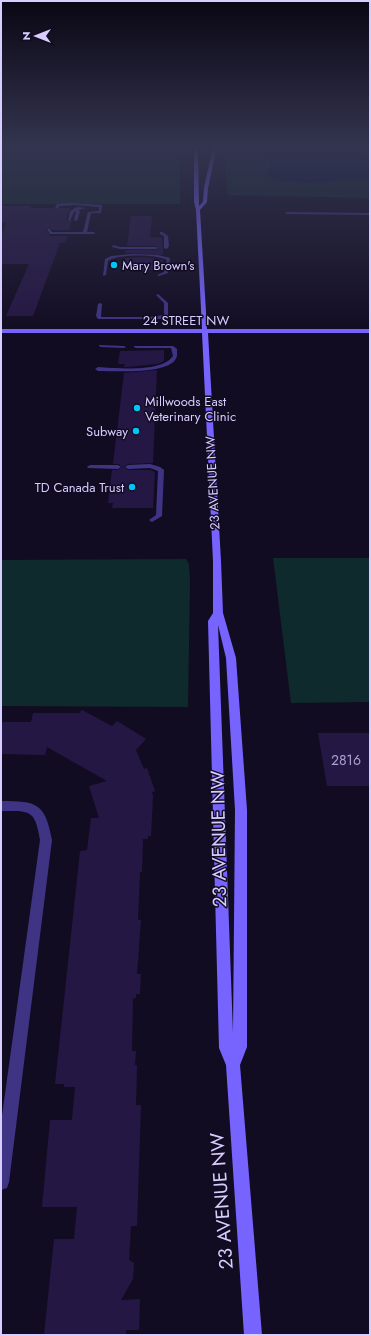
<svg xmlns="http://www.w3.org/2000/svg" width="371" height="1336" viewBox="0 0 371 1336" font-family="Jost,sans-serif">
<rect width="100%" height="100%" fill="#120c22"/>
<!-- green -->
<g fill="#0f2a2c">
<polygon points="77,147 180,147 180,204 1,204 1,149 76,149"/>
<polygon points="226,147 370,147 370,198 228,195 225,170"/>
<polygon points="273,558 370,558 370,702 291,703"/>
<polygon points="186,559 189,564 190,582 188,707 1,706 1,560"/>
</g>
<!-- water -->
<polygon fill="#071640" points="263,147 351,147 347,150 360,156 370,158 370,180 339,180 329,182 306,183 272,180 266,172 271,165 272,159"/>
<!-- building -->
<g fill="#251744">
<polygon points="1,206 31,206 30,208 54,208 58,210 60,208 70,208 66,220 68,222 72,220 69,230 53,230 49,227 46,229 50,236 68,236 65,243 60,243 33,316 6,316 29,264 1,264 1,236 6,223 1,222"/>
<polygon points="131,216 152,216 150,237 162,238 163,255 125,253 126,250 156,250 159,249 156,246 127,246"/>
<polygon points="145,257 163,260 163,270 123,270 125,258"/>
<polygon points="164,350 164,361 158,364 127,367 124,367 125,364 118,364 120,351"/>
<polygon points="157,370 153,463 128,464 124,467 128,470 150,470 155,472 153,508 112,508 113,503 108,503 112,470 118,470 122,467 119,464 113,464 124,373"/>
<polygon points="82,710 112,726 117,721 146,739 136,750 144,769 147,768 155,791 152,792 153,796 151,836 148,836 148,839 143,839 142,872 140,872 138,920 141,920 137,974 141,974 140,994 136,994 136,998 133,998 132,1051 136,1051 135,1065 137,1065 136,1105 141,1105 137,1226 131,1226 129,1260 134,1263 133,1279 121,1300 140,1299 139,1330 126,1330 126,1335 44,1335 54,1239 74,1239 77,1207 42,1207 50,1120 72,1120 75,1087 64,1087 64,1084 55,1084 80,851 87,850 91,818 99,818 89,786 107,781 47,747 45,755 1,754 1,722 31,722 33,713 79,713"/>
<polygon points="318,733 370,733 370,786 327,786"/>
</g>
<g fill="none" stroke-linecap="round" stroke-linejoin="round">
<!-- lane -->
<g fill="#3f3483" fill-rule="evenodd">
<polygon points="69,203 102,205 101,213 91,213 87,232 94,232 95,234 50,234 47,229 49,228 52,232 83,232 88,212 99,211 99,207 74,205 59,206 58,209 55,208 57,204"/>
<polygon points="77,207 86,208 78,210 80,211 77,221 74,220 76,211 74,212 70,221 68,221 70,211"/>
<polygon points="160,232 162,232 168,236 169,246 167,249 164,248 164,236 160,234"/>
<polygon points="113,245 120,247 156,247 158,248 156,249 120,249 112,247"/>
<path d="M132,254L158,255L170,258L168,273L159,276L157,275L164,272L167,260C154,254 119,254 108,261L106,275L103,276L105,259L111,256Z"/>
<polygon points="158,294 168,303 168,316 161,319 150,319 150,317 164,315 164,303 156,295"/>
<polygon points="100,303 102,304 101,317 142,317 144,318 142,319 98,319 96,316 98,304"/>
<polygon points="99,345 124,346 126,347 124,348 101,347 99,346"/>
<path d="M134,346H173L177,349V356C176,359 174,362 172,363C156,374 117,371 98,371L95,369L98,367C117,368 161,373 173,356L171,348H136L134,347Z"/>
<polygon points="150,464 160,467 164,470 162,516 152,522 149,520 156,515 158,471 150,468 128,469 125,467 128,465"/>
<polygon points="90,465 118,465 121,467 118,469 88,468 87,467"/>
</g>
<!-- street -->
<g fill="#3f3483" fill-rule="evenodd">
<polygon points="287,212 370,213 370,215 285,214"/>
<path d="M1,801C37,801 45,803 52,840L9,1182L7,1188L1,1190V1123L40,840C35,809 30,811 1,811Z"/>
</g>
<!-- secondary -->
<path fill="#7764ff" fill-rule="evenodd" d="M194,147H198L199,206L203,202L204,188L213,147H217L208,188L207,202L200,210L207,329H370V333H208L221,561L223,613L236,658L247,810V1047L240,1065L262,1335H244L226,1065L219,1048L208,621L213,613V561L202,333H1V329H202L196,210L194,202ZM218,625L226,658L235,810L233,1033Z"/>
</g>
<!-- sky -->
<linearGradient id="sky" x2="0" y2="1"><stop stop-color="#0a0713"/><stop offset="0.44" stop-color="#33344f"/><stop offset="1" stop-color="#33344f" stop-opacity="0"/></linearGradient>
<rect width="371" height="334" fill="url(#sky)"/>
<!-- markers -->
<g fill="#00c5f8" stroke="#120c22" stroke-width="1.5">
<circle cx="114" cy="265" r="4"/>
<circle cx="137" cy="408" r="4"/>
<circle cx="136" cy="431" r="4"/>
<circle cx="132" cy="487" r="4"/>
</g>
<g text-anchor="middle" stroke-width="3" stroke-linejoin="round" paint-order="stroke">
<!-- far-poi labels -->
<g font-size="13" fill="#d8cdff" stroke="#120c22" text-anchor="start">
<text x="122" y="270">Mary Brown's</text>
<text x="145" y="406">Millwoods East<tspan x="145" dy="15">Veterinary Clinic</tspan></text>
<text x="128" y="436" text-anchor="end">Subway</text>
<text x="124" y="492" text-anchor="end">TD Canada Trust</text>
</g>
<!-- far-street labels -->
<g font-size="13" fill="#d8cdff" stroke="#120c22">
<text x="186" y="325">24 STREET NW</text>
<text transform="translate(212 483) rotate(-93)" y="5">23 AVENUE NW</text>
</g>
<!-- number labels -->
<g font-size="14" fill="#aba0d0">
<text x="346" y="765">2816</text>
</g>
<!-- near-street labels -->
<g font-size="19" fill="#d8cdff" stroke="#120c22">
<text transform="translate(218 839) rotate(-91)" y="7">23 AVENUE NW</text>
<text transform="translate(221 1201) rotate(-94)" y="7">23 AVENUE NW</text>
</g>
</g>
<!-- border -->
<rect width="371" height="1336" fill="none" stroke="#d8cdff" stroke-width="4"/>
<!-- north arrow -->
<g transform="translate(36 36) rotate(270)" stroke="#120c22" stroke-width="3" paint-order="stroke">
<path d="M0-3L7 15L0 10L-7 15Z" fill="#d8cdff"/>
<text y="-6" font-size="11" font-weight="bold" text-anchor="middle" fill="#d8cdff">N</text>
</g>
</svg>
